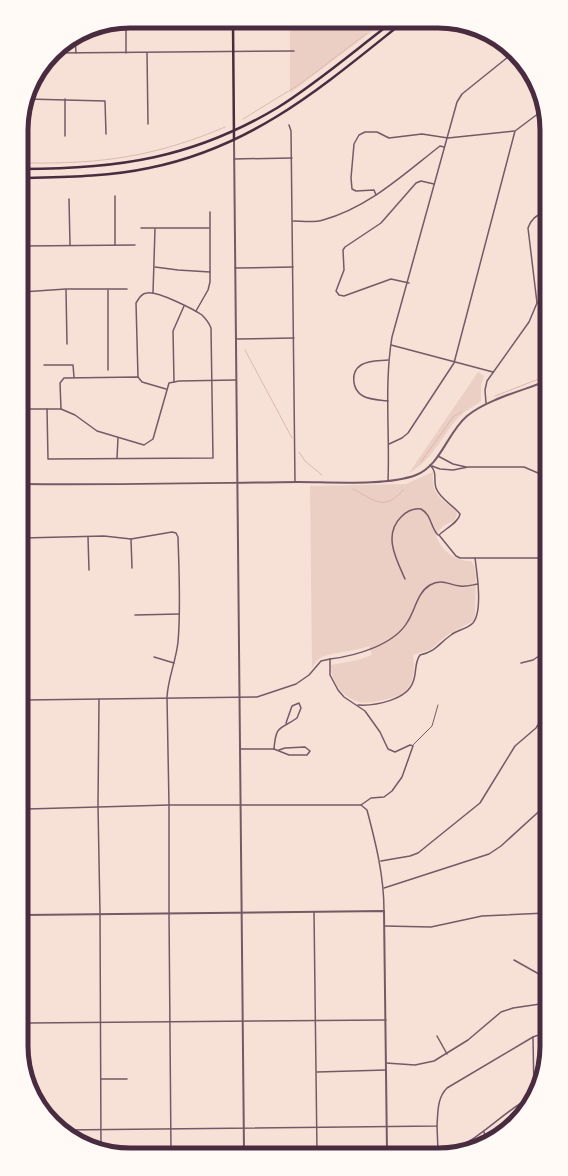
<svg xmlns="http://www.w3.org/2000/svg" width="568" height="1176" viewBox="0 0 568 1176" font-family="'DM Sans',sans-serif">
<rect width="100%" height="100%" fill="#f7e1d7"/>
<!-- green -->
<g fill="#ebcfc5">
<polygon points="290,22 383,23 290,93"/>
<path d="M478,372L484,376L481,385V401C473,407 464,411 456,420C440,439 432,460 409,473Z"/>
<path d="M433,472C431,494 440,498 456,511L457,515L454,521C445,524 440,527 436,536C442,551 455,561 471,561L474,566L476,575L475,616L473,621L447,635L430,650L413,655C414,665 415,676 410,685C405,694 396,697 387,699C367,705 351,705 338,687C333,679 331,674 331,665L358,660L372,655L369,646C357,651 328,653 320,658C316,661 314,665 312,668L310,486L406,484Z"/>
</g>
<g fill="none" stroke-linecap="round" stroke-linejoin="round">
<!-- stream -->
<g stroke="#dcb8b0" stroke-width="1">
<polyline points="379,25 382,23"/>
<polyline points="243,119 300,84 366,34"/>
<path d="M29,163C103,164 157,156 225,127"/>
<polyline points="245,350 292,438"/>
<polyline points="495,396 544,377"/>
<polyline points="299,452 305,461 322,475"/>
<polyline points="421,462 453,417 462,411"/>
<path d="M353,489C373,499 384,513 403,490"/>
</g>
<!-- service -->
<polyline stroke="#755966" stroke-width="1" points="413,745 432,726 438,705"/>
<!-- minor -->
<g stroke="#755966" stroke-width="1.5">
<polyline points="126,22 126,53"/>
<polyline points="75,37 76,53"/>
<polyline points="54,53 294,51"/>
<polyline points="147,53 148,124"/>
<polyline points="27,99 105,101 106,134"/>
<polyline points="65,99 65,136"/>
<polyline points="289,125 291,131 295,482"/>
<polyline points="234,159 292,158"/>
<polyline points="376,195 374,190 356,191 352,189 351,178 354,144 359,135 365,132 377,132 389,138 422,134 448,138 514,131"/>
<polyline points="69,199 70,245"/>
<path d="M293,221C302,221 314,223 323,220C368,208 404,174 440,146L444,147"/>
<polyline points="141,228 209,228"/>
<polyline points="115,245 115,196"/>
<polyline points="22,246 135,245"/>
<polyline points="155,267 178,270 210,272"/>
<polyline points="235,268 293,267"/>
<polyline points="409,283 391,279 344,296 339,295 336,291 344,270 343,250 345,247 381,223 416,183 421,181 434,184"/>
<polyline points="66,290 67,344"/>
<polyline points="108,290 108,370"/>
<polyline points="22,292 66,289 127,289"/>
<polyline points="153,293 155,229"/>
<polyline points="537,303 544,298"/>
<polyline points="196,311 208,290 210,282 210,212"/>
<polyline points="236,339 294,338"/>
<polyline points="391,345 493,372"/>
<polyline points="44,365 73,365 74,377"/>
<polyline points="174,382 173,331 184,306"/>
<path d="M388,401C380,400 370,400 363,396C352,390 350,372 361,365C369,360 380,361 388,360"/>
<path d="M486,403L485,390L487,381L529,322L537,303L528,228C531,219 536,216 544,212"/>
<polyline points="23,409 61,409 75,415 97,431 144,445 153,439 169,383 179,381 236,380"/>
<path d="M47,409L48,459L213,458L211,328C209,323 206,319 202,315C193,309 158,291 147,293C142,293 139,298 136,303L138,377"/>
<polyline points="61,409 60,383 64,378 138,377 142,382 166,389"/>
<polyline points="389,444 402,438 408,433 454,363 515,131 543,110"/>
<polyline points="438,456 453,464 466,467"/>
<polyline points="117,458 118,438"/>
<path d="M430,465C438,473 433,479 436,488C440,499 453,505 460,514C459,522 445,529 439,535L456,556L460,558H545"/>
<polyline points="432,466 440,469 453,470 468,467 524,467 545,476"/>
<path d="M388,481C390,433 384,385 392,337L457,102L462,94L513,53"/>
<polyline points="88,537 89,570"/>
<path d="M23,538L104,536L131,539L172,532L176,533L178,537C179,572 181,608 178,642C176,661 168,678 167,697L169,805V913L171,1153"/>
<polyline points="131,539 132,568"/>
<path d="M405,579C396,559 383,535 401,517C407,511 413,508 421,509C432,515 430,527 438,535"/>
<polyline points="135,615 179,614"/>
<polyline points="154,657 174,663"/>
<path d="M330,659C355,656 395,645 408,621C416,608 417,593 430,585C442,578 449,585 460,586C466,587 472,585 478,584"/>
<polyline points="521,663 533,660 545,652"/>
<polyline points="99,699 98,806 100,913 101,1149"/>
<polyline points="25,700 257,697 296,684 309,675 321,661 330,659 330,675 338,690 344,697 365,711 380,732 388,749 395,752 410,745 413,746 402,777 392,791 384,797 371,798 361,805 169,805 27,809"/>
<path d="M358,705C375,706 407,700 413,682C417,673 414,663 420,655C437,651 438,644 451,635C457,630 467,629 473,623C483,611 477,573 475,558"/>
<polyline points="240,749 274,749 289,755 307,755 310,751 305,747 285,748 279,750"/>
<path d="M274,749C276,724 280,730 297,718L301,708L299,703L292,706L286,723"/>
<path d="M361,805L367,810C376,844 384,876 384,911"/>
<polyline points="381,861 410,856 418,853 480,803 515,746 536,728 545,714"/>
<polyline points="384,888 489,854 501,846 546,805"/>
<polyline points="314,912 317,1152"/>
<polyline points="385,926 431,927 482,916 546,913"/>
<polyline points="514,960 546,978"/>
<polyline points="28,1023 386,1020"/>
<polyline points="437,1036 447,1054"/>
<polyline points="533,1037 534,1095"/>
<polyline points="386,1063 415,1065 434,1061 468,1040 501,1012 513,1008 547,1003"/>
<polyline points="317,1072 386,1070"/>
<polyline points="101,1079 127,1079"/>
<polyline points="437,1126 438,1151"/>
<path d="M62,1130L437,1126C438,1112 437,1098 447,1088L533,1037L547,1032"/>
<polyline points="484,1132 486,1139"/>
<path d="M449,1151C482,1139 503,1111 533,1096"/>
</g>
<!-- tertiary -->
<g stroke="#755966" stroke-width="2">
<polyline points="234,140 244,1152"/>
<path d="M23,484C115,485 207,483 299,482C330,482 388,486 416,475C441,465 447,433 467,416C486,400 521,391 544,382"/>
<polyline points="23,595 29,1080"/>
<polyline points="24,915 384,911 387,1152"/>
</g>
<!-- secondary -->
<polyline stroke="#4a2c40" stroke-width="2.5" points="233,22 234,140"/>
<!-- primary -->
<g stroke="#4a2c40" stroke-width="2.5">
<path d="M22,169C118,169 193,158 277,108C317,83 354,51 391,23"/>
<path d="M22,178C64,177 107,177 149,168C253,147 322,87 402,23"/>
</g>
</g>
<!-- crop -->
<path d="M0 0H568V1176H0ZM130 28H438A102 102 0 0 1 540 130V1046A102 102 0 0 1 438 1148H130A102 102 0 0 1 28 1046V130A102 102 0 0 1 130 28Z" fill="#fffaf5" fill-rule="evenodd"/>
<path fill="none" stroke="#4a2c40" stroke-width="5" d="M130 28H438A102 102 0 0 1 540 130V1046A102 102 0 0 1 438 1148H130A102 102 0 0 1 28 1046V130A102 102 0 0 1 130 28Z"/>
</svg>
